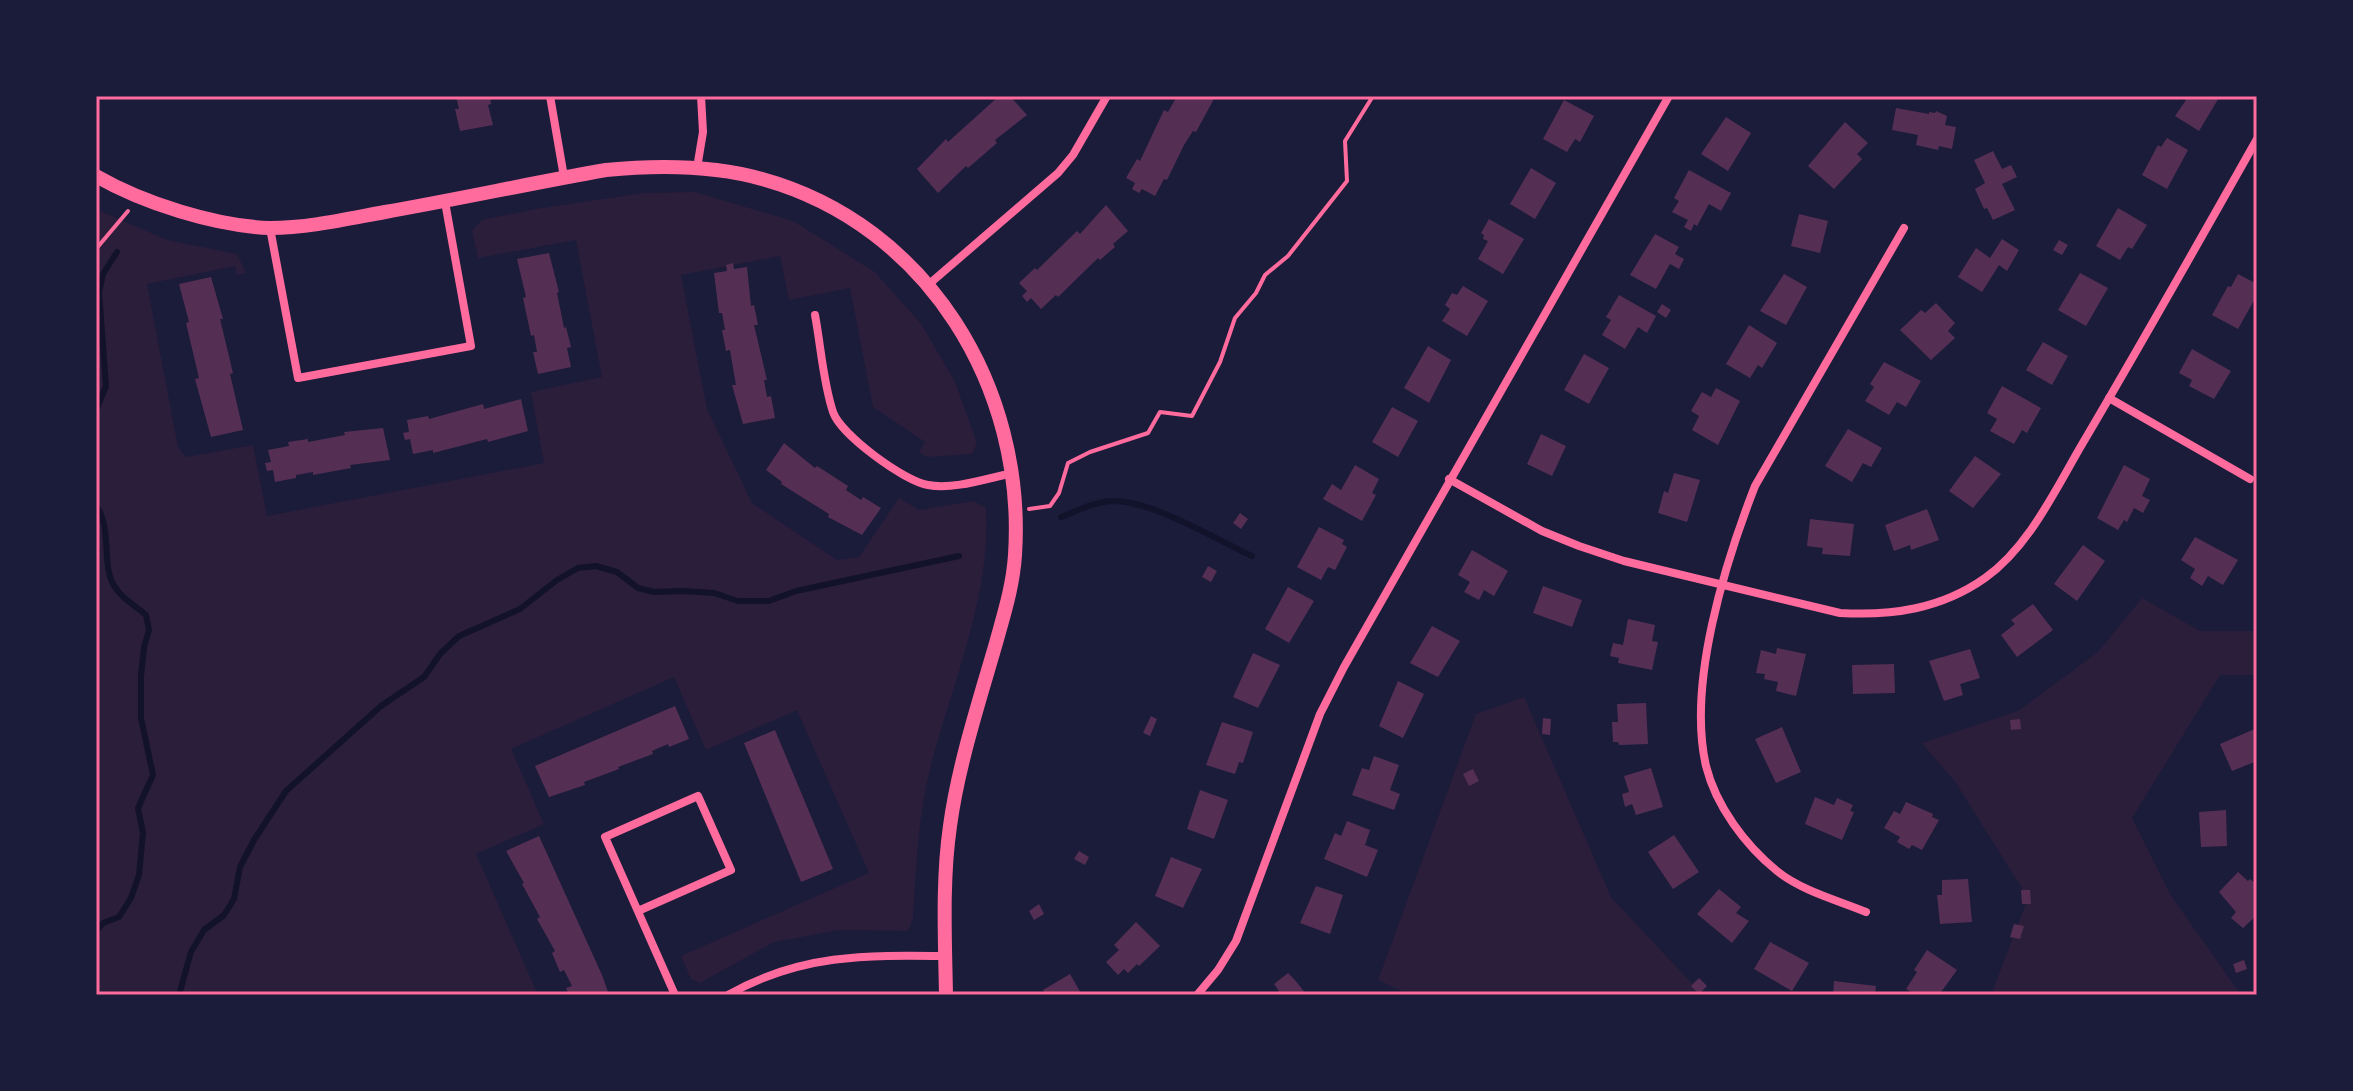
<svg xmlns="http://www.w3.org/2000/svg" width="2353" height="1091" viewBox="0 0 2353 1091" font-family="'Alegreya Sans',sans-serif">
<rect width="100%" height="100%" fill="#1b1b3a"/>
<!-- green -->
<g fill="#2a1e3b">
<path d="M695,192L793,221L875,272L922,325L955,382L977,443L972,454L926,457L919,452L925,442L873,407L850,288L789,300L780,256L681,275L707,409L752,503L837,560L859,557L899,498L919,510L974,501L986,508C991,596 953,681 931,765C918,815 916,866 913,918L908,931L839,930L774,942L700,983L691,979L681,956L869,873L797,710L706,750L674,677L511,749L544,824L476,854L538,995H96V209L167,240L237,254L246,273L237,275L235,266L147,284L178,447L186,457L253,445L267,516L544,463L531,392L602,377L576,240L478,258L472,230L482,220L536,209L644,193Z"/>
<polygon points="2142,598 2200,631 2257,631 2257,675 2220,675 2132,818 2170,894 2241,995 1991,995 2028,898 1956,783 1922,743 2018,711 2098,652"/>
<polygon points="1524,697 1611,897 1696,988 1709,995 1410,995 1378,980 1476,714"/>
</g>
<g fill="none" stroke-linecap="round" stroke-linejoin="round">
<!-- stream -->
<g stroke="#12122b" stroke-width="6">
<polyline points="96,410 106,386 99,292 103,274 117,252"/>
<path d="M96,506C114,530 99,568 117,590C124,600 137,607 146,615L149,630L144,647L141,676V718L153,775L138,808L143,833L139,875L131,898L119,917L103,923L96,931"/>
<path d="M1061,517C1077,511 1096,501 1114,501C1153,501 1215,539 1252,556"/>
<polyline points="179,995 191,952 204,930 224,915 234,899 240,867 254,840 286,791 381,706 424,677 440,654 459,636 520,609 557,580 578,568 596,566 617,572 638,588 654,592 682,591 714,593 738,601 769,601 796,591 959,556"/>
</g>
</g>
<!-- building -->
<g fill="#542f53">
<polygon points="456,96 490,96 491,104 488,105 493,125 460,131 455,109 459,109"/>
<polygon points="999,96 1010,96 1027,115 995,140 997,143 968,168 966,166 938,193 917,169 946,139 948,142"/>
<polygon points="1177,96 1215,97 1196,132 1193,131 1184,145 1167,180 1164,179 1155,196 1142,189 1139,193 1132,189 1135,183 1126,178 1137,159 1140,161 1164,110 1168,112"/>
<polygon points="2180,96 2220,96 2199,131 2175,116 2186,100"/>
<polygon points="1564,100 1594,116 1580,142 1575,139 1567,152 1543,139"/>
<polygon points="1896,108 1929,114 1929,112 1935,113 1936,111 1947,116 1945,125 1956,127 1952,149 1939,146 1938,150 1916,145 1918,135 1892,130"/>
<polygon points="1726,117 1751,133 1728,171 1701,154"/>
<polygon points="1845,122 1868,143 1857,154 1862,159 1834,189 1808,166"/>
<polygon points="2167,138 2188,150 2167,189 2142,175 2158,145 2161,147"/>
<polygon points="1993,151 2002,169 2011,165 2017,177 2002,184 2015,210 1993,220 1987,208 1984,209 1975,189 1985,183 1974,160"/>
<polygon points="1531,168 1556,183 1535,219 1510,204"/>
<polygon points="1689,170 1731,193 1721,211 1709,204 1697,226 1694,224 1691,231 1684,227 1688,220 1672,212 1679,201 1674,198"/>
<polygon points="1106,205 1128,231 1113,244 1115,247 1100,260 1098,258 1058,297 1056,295 1041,309 1031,298 1027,302 1022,296 1027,291 1019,283 1035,268 1037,270 1077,231 1080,234"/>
<polygon points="2118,208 2147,225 2132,249 2128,247 2120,260 2096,246"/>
<polygon points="1799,214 1828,221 1820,253 1791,246"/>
<polygon points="1489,219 1524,239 1503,274 1478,259 1488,241 1483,239 1484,235 1481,233"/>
<polygon points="1655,234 1679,247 1675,254 1684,259 1679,269 1670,264 1656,289 1630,275"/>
<polygon points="2002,239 2019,250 2007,271 1999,265 1982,292 1958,277 1976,248 1990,258"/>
<polygon points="2059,240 2068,245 2062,255 2053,250"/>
<polygon points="549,253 559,292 557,293 564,328 566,327 571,347 567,348 571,367 538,374 533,352 537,352 534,335 531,336 523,298 526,297 517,259"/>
<polygon points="733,263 734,269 747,267 751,306 754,305 758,325 754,325 767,380 764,380 767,397 771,396 775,418 743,424 732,385 736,385 730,350 726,351 722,330 725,330 722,313 719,313 714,273 727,271 726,265"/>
<polygon points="2080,273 2108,288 2086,326 2058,310"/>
<polygon points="1784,274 1807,287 1786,325 1760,311"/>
<polygon points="2238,274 2257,284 2257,295 2238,329 2212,315 2228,286 2231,287"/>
<polygon points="211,277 223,319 220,319 233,373 230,374 243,430 211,437 195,379 199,378 186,323 189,322 179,284"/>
<polygon points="1463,286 1488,301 1467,336 1442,321 1450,309 1445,305 1452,293 1457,295"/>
<polygon points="1619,295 1656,316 1647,333 1638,327 1625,349 1602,335 1611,320 1606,317"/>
<polygon points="1936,303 1955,323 1948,331 1955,338 1931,360 1900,330 1921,310 1925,313"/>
<polygon points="1662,304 1671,310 1666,318 1657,312"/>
<polygon points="1749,325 1777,343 1762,368 1758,365 1750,378 1726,364"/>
<polygon points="2043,342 2068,356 2052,385 2026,370"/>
<polygon points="1428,346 1451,360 1429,403 1404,388"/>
<polygon points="2192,349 2231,371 2214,399 2189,386 2192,380 2179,373"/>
<polygon points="1584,354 1609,368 1589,404 1564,390"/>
<polygon points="1884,362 1921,381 1906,407 1897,402 1889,415 1865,401 1874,387 1870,384"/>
<polygon points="2002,386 2041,408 2027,433 2022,430 2014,444 1990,431 1997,419 1987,413"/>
<polygon points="1716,388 1740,401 1718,445 1692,430 1699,416 1691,411 1702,392 1711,397"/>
<polygon points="521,399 528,431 488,442 487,439 433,453 433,450 413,454 410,439 405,440 403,433 409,432 407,420 428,416 429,419 483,404 484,409"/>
<polygon points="1392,407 1418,421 1398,457 1372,442"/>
<polygon points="383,428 390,460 350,465 351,468 313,475 313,472 296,475 296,478 275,482 273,470 267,471 265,463 271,462 268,450 289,446 288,442 308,439 308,442 345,435 344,432"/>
<polygon points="1848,429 1882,448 1871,467 1863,463 1852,482 1825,466"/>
<polygon points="1541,434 1566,446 1552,476 1527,464"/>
<polygon points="784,443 815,468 817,466 848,486 846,490 861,500 863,497 881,508 862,535 828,517 829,514 781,484 782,482 766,470"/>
<polygon points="1975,456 2001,474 1973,508 1949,491"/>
<polygon points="1355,465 1379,479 1372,493 1376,495 1362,521 1323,499 1332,484 1341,490"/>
<polygon points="2124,465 2150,479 2142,496 2150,500 2143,513 2134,508 2127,522 2124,520 2118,530 2097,518"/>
<polygon points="1674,473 1700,480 1687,522 1658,513 1664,491 1668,493"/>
<polygon points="1927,509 1939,540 1911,550 1910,545 1894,551 1885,525"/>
<polygon points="1240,513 1248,519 1241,529 1233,523"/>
<polygon points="1810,519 1854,524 1850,556 1822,554 1823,548 1807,546"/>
<polygon points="1319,527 1344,540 1342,544 1347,547 1335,570 1328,567 1321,580 1297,567"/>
<polygon points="2195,537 2238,560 2223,585 2208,576 2202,586 2190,578 2195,569 2181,560"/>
<polygon points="2083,545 2105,561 2077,601 2054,584"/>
<polygon points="1472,550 1508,571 1494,596 1484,590 1479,600 1464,592 1470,582 1458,575"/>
<polygon points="1208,566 1217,571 1211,582 1202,577"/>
<polygon points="1543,586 1582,600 1572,627 1533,613"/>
<polygon points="1288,587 1314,601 1289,643 1265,629"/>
<polygon points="2033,604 2053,630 2017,657 2001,635 2015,624 2011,620"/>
<polygon points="1628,619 1655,625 1652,641 1658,642 1652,670 1618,663 1619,658 1610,656 1613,643 1623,645"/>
<polygon points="1432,626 1460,641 1438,677 1410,663"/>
<polygon points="1777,648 1806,654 1796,696 1776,691 1778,682 1764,679 1765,674 1756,673 1761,650 1776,654"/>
<polygon points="1970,649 1980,678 1960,684 1963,695 1944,701 1929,661"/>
<polygon points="1253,653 1280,665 1258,708 1233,697"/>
<polygon points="1894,664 1895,693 1853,694 1852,665"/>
<polygon points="1398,681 1424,694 1403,738 1379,726"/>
<polygon points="1646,703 1648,744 1619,745 1618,742 1613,742 1612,722 1618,722 1617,704"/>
<polygon points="675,706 689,739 669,747 668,744 652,751 653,754 618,767 619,769 584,782 585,785 549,797 535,766"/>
<polygon points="1151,716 1157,719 1150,736 1143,733"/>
<polygon points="1543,718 1551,719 1550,735 1542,734"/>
<polygon points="2020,719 2021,729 2011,730 2010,720"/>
<polygon points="1222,722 1253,732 1243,763 1239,762 1235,774 1206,765"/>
<polygon points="1782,727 1801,772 1776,783 1755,739"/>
<polygon points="2257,728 2257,761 2232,771 2220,744"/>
<polygon points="775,730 833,869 801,882 744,743"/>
<polygon points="1374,756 1399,765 1390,790 1400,794 1394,810 1352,795 1362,768 1369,770"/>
<polygon points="1651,768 1663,807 1636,815 1632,804 1625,807 1622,794 1629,792 1624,776"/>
<polygon points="1473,769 1479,781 1469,786 1463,774"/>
<polygon points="1200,790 1228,800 1214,839 1187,829"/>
<polygon points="1815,797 1834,805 1837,798 1853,805 1850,811 1854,812 1842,840 1805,824"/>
<polygon points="1906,802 1933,814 1932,817 1939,820 1922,850 1912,845 1909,849 1897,842 1900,837 1884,828 1894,811 1900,814"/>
<polygon points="2226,810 2227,846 2201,847 2199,812"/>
<polygon points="1347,821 1370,830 1365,845 1378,850 1367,877 1324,859 1335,833 1341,836"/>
<polygon points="1674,835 1699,872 1673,889 1648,852"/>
<polygon points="539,836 602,975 608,992 600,995 569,995 566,988 572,986 564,970 560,972 552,953 555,951 537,919 540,917 522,884 524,883 506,851"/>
<polygon points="1079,851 1089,857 1085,865 1074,859"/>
<polygon points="1171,857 1202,869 1183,908 1155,896"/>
<polygon points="2238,872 2248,881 2250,879 2257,885 2257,915 2243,928 2231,918 2236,912 2219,892"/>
<polygon points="1968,879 1972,922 1940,924 1937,895 1942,895 1942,880"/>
<polygon points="1316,886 1343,895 1330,934 1300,923"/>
<polygon points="1719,889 1741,907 1736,913 1749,921 1732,943 1697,914"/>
<polygon points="2021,890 2030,890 2031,904 2022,904"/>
<polygon points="1039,904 1044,914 1034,920 1029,911"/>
<polygon points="1136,922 1160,946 1139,966 1137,964 1128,973 1124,969 1118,975 1106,962 1119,950 1114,945"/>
<polygon points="2014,924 2024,926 2020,939 2010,937"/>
<polygon points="1770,942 1809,963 1792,991 1754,969"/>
<polygon points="1927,950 1957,970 1939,995 1916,995 1906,989 1917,972 1914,970"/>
<polygon points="2244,960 2247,969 2236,973 2233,964"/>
<polygon points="1288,973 1294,979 1307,995 1273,995 1279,991 1274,984"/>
<polygon points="1070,974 1082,995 1046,995 1043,990"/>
<polygon points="1699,978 1707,986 1699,994 1691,986"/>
<polygon points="1834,981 1876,986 1875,995 1833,995"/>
</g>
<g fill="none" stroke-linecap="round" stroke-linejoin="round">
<!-- path -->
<g stroke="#ff6b9d" stroke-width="4">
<polyline points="96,249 128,211"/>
<polyline points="1029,509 1050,506 1059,493 1068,463 1090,452 1148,433 1160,412 1192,416 1220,362 1235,318 1256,293 1265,275 1288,256 1347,181 1345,141 1373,96"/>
</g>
<!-- minor -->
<g stroke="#ff6b9d" stroke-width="8">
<polyline points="550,96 564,177"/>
<polyline points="697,168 703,132 701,96"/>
<polyline points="270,228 298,378 471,346 445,202"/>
<polyline points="928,285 1058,173 1073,155 1107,96"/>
<path d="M815,315C821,347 823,382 833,412C841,435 904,481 928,485C954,490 988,478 1013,473"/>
<polyline points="2109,398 2250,479"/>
<path d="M1449,479L1542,531L1579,546L1624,561L1840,613C1892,616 1941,609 1985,578C2030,546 2056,488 2084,441C2143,341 2200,240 2257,139"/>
<polyline points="638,911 731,870 698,796 605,837 675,995"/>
<path d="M1866,912C1837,900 1802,891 1777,871C1745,845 1716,806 1706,766C1687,684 1725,563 1755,486L1904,228"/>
<path d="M728,995C800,954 866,955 945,956"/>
<polyline points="1197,995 1218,970 1236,941 1320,714 1344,667 1669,96"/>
</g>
<!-- tertiary -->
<path stroke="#ff6b9d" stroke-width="14" d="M96,176C143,203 215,226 270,228C308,228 347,219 385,212C459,199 532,183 606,170C658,165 712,165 762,179C928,225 1026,388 1015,555C1013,586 1004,614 996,643C979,702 958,766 950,826C942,881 945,939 946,995"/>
</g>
<!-- border -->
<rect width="2353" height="1091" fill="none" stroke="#1b1b3a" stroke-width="196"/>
<rect x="98" y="98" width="2157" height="895" fill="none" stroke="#ff6b9d" stroke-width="3"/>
</svg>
